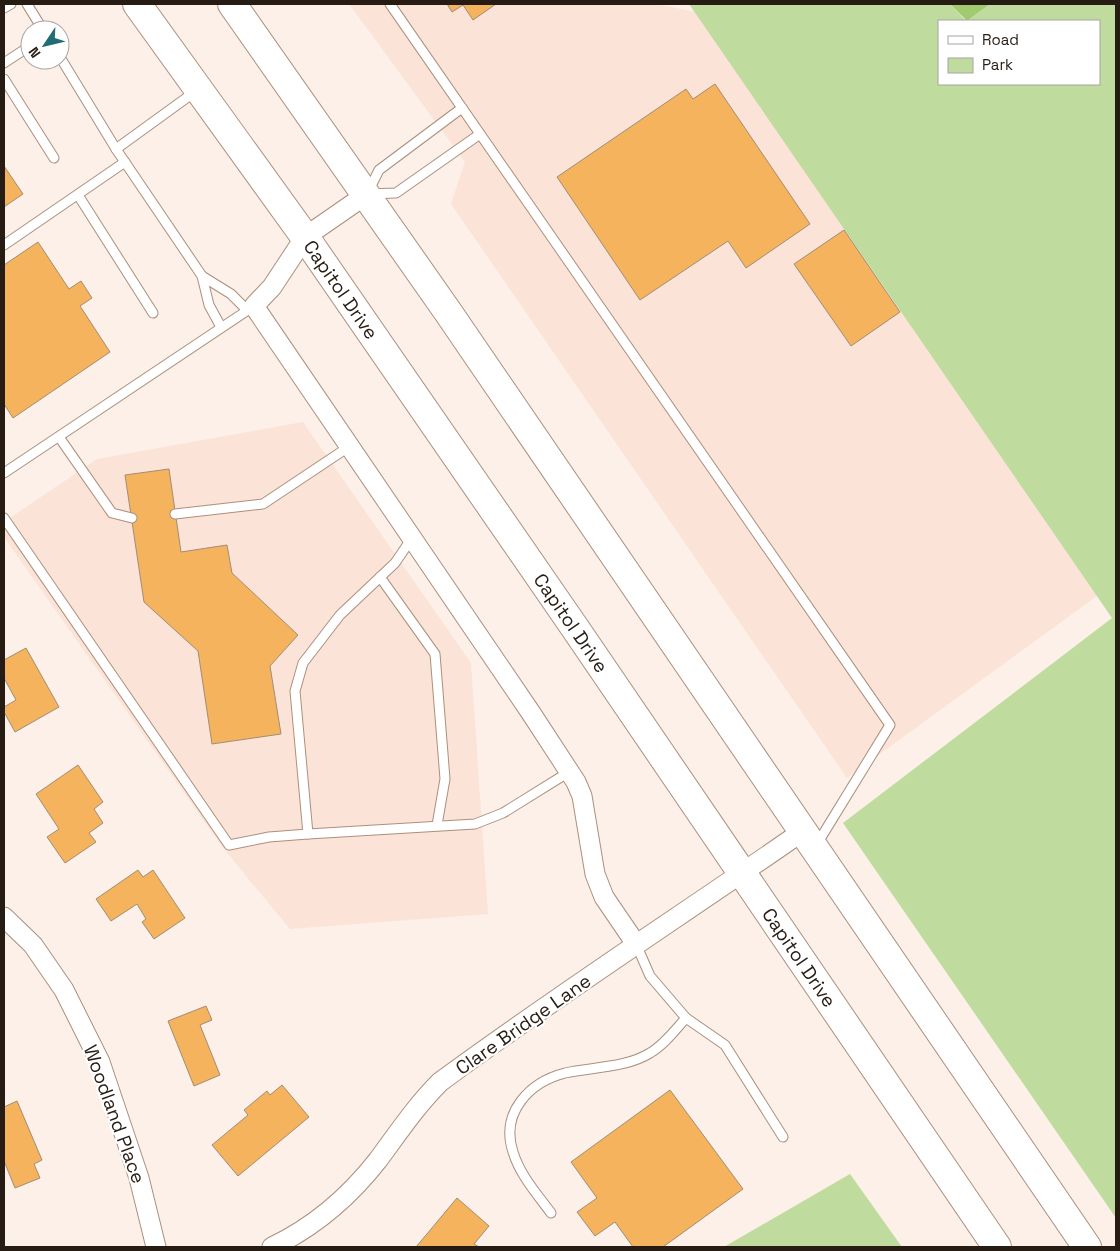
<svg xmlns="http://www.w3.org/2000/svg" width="1120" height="1251" viewBox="0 0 1120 1251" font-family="'Space Grotesk',sans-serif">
<rect width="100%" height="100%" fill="#fcf0e8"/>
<!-- commercial -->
<g fill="#fbe3d8">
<polygon points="349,4 657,4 695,12 1097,596 847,778 451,204 465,162"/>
<polygon points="303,422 471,663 488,914 290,929 223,848 4,537 4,522 97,459"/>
</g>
<!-- green -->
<g fill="#bfdc9e">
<polygon points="689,4 950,4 966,21 939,21 939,84 1099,84 1099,21 967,21 990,4 1116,4 1116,1218 843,823 1112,618"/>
<polygon points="850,1174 902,1247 724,1247 729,1244"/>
</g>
<!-- forest -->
<polygon fill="#a2cb6f" points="950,4 990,4 967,21"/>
<!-- building -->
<g fill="#f4b35c" stroke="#a18d75">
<polygon points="447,4 496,4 473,20 463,5 452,12"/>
<polygon points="715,84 810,224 746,268 728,241 640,300 557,177 686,89 693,99"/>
<polygon points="4,166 23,194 4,207"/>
<polygon points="844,230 900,312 851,346 794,264"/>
<polygon points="38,242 69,289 81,281 92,298 80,306 110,352 13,418 4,404 4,265"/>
<polygon points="169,469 181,552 227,545 232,573 298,635 270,666 281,734 212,744 198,651 144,602 125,475"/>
<polygon points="26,648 59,707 15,732 4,712 4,707 16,700 4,678 4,660"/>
<polygon points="78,765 103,802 94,809 103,823 89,833 96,842 65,863 47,837 59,829 36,794"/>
<polygon points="138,870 143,877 153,870 185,918 154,939 142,922 146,919 137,904 111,921 96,899"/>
<polygon points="206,1006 212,1020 200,1025 220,1075 194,1086 168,1021"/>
<polygon points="282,1085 309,1117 238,1176 212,1145 248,1115 244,1110 267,1091 270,1095"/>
<polygon points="670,1090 743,1189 663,1247 633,1247 615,1222 595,1236 577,1212 597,1198 571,1162"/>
<polygon points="17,1101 42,1160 34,1164 40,1178 15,1188 4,1161 4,1107"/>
<polygon points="457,1198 489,1226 474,1244 479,1247 416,1247"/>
</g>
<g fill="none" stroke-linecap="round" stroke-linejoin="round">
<defs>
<g id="service">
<polyline points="27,4 43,30"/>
<polyline points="390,4 890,725 817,844"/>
<polyline points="4,8 11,4"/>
<polyline points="60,57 116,149 202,276"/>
<polyline points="4,63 30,46"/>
<polyline points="4,79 54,158"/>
<polyline points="462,108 379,170 367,194 396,193 480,134"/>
<polyline points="116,149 196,91"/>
<polyline points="78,195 153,313"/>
<polyline points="4,245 125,162"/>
<polyline points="221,327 209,305 202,276 231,294 247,310"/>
<polyline points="59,437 112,513 132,518"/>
<polyline points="4,473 254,306"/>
<polyline points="175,514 263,504 350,446"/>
<polyline points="4,518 229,845 269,837 308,834 475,824 503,813 569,772"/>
<polyline points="380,577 435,654 445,779 437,825"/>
<polyline points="308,834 295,691 303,663 340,615 395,563 412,538"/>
<polyline points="636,944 650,976 686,1018 725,1045 783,1137"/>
<path d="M551,1213C537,1194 520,1175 513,1152C500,1112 530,1082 565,1073C592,1067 626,1068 650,1053C664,1045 675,1030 686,1018"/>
</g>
<g id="minor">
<polyline points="367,194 305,237 272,287 254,306 531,713 576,782 582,796 595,874 604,897 636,944"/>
<polyline points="4,917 33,945 64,990 100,1062 139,1178 156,1247"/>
<path d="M272,1247C314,1227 349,1197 378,1160C398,1133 416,1106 440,1082C558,995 682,915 803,831"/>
</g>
<g id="primary">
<path id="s1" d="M137,4L305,237L575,628L997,1247"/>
<polyline points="232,4 448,312 1087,1247"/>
</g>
</defs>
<!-- service casing -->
<use href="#service" stroke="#ab907d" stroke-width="11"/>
<!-- minor casing -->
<use href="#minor" stroke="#ab907d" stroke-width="21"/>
<!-- primary casing -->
<use href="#primary" stroke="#ab907d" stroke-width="30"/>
<!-- service -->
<use href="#service" stroke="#fff" stroke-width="9"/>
<!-- minor -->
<use href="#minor" stroke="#fff" stroke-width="19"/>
<!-- primary -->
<use href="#primary" stroke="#fff" stroke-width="28"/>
</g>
<g text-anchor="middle" stroke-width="4.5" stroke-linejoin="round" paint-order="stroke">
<!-- street labels -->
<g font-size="19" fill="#261c14" stroke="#fff">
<text dy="7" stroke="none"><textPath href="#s1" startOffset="351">Capitol Drive</textPath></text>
<text dy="7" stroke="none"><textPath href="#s1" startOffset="756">Capitol Drive</textPath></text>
<text dy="7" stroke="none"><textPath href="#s1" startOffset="1161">Capitol Drive</textPath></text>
<text transform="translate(523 1024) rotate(-35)" y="7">Clare Bridge Lane</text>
<text transform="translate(115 1114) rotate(70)" y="7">Woodland Place</text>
</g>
</g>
<!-- border -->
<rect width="1120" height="1251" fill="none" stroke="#261c14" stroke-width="10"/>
<!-- legend -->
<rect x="938" y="20" width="162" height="65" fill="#ffffff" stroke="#a8a4a1"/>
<rect x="948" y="36" width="25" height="8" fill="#ffffff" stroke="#a8a4a1"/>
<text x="982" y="45" font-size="15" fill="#261c14">Road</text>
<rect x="948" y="58" width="25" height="15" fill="#bfdc9e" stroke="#a8a4a1"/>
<text x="982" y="70" font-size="15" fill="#261c14">Park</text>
<!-- north arrow -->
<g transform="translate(45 45) rotate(235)"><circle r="24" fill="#ffffff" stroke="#a8a4a1"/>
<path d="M0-4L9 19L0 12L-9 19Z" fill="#226c75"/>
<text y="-8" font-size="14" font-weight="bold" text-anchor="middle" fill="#261c14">N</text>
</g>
</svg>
